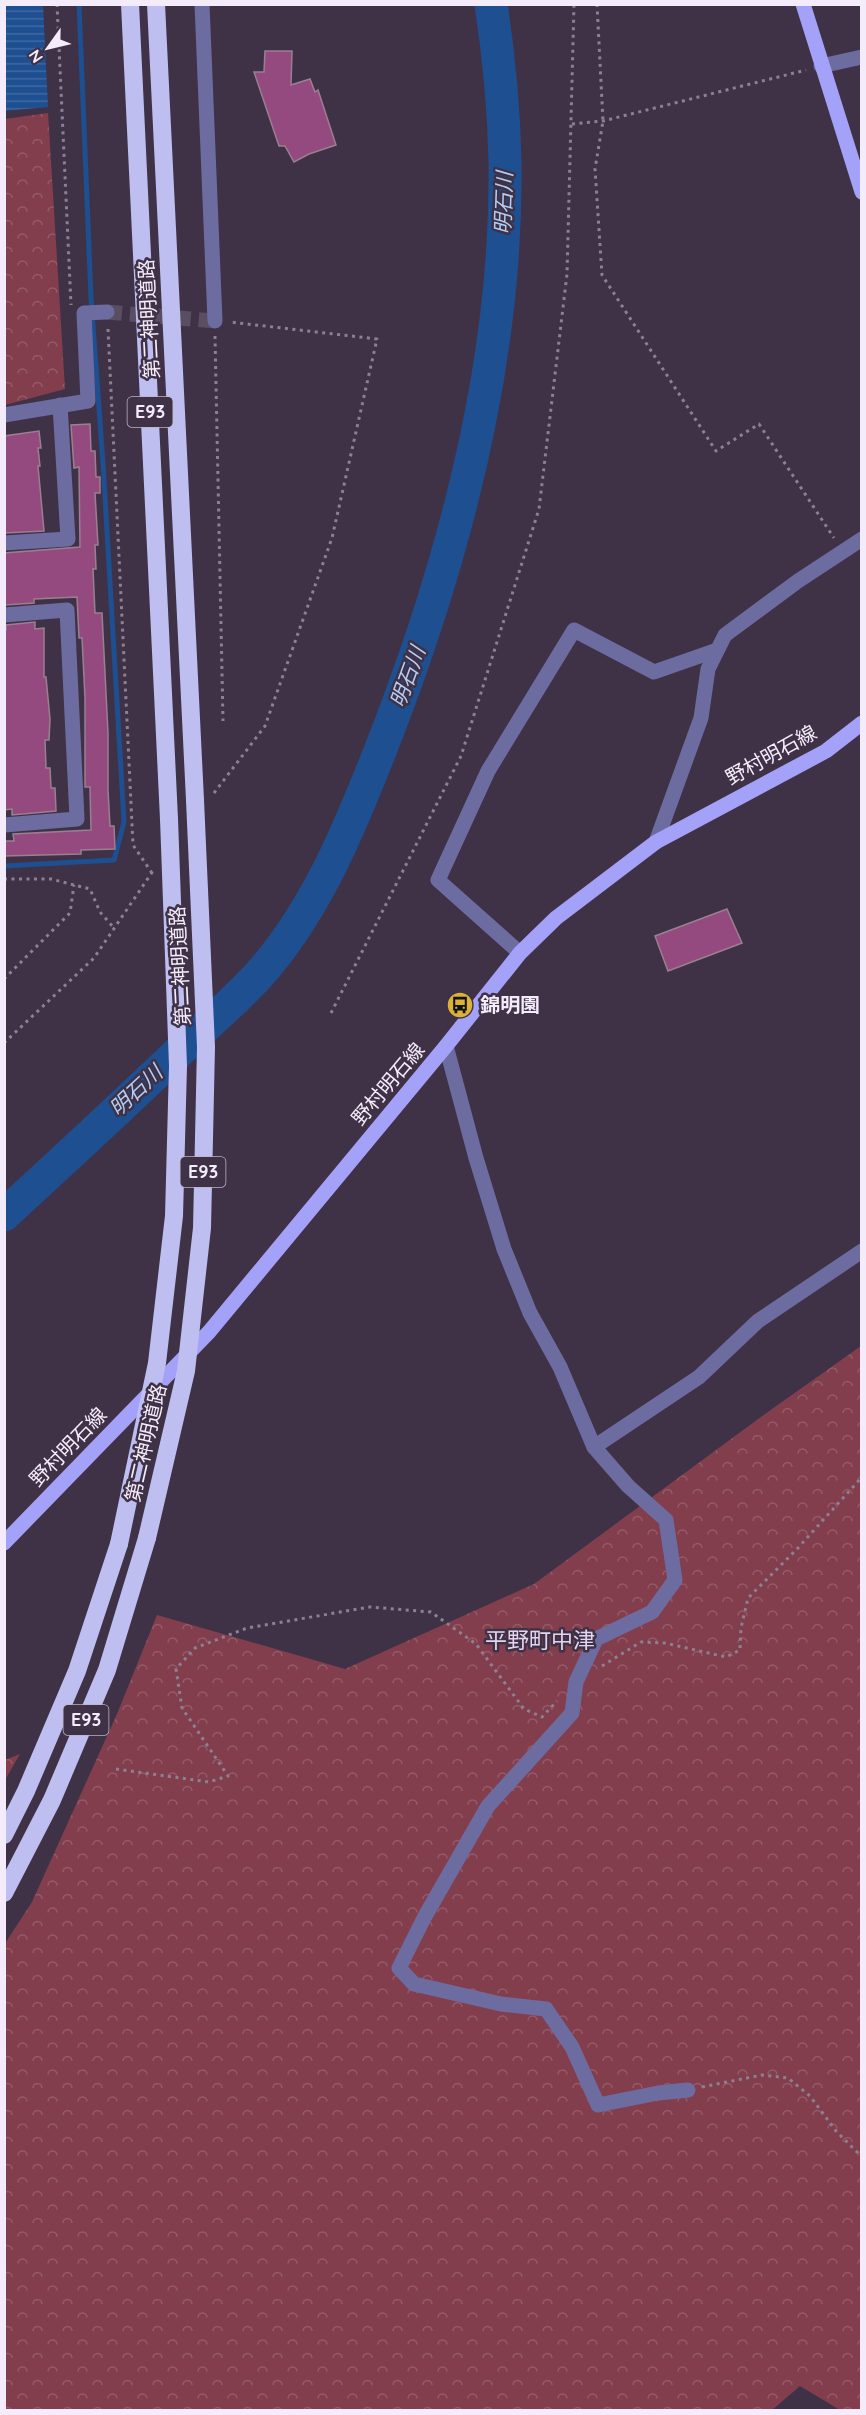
<svg xmlns="http://www.w3.org/2000/svg" width="866" height="2415" viewBox="0 0 866 2415" font-family="Quicksand,'Noto Sans JP',sans-serif">
<defs>
<pattern id="forest-crowns" width="20" height="18" patternUnits="userSpaceOnUse" patternTransform="scale(1.5)"><rect width="20" height="18" fill="#833e4e"/><path d="M2 6a3 3 0 1 1 6 0M12 15a3 3 0 1 1 6 0" fill="none" stroke="#955a68"/></pattern>
<pattern id="water-rules" width="6" height="5" patternUnits="userSpaceOnUse" patternTransform="scale(1.5)"><rect width="6" height="5" fill="#1e4f91"/><path d="M0 2.5h6" fill="none" stroke="#3f68a1"/></pattern>
</defs>
<rect width="100%" height="100%" fill="#3f3247"/>
<!-- forest -->
<g fill="url(#forest-crowns)">
<polygon points="48,113 65,389 5,405 5,119"/>
<polygon points="861,1346 861,2410 840,2410 800,2386 772,2410 5,2410 4,1945 32,1902 117,1714 157,1615 345,1669 534,1584 765,1414"/>
<polygon points="20,1754 5,1780 5,1760"/>
</g>
<!-- water -->
<polygon fill="url(#water-rules)" points="5,4 43,5 48,107 5,111"/>
<g fill="none" stroke-linecap="round" stroke-linejoin="round">
<!-- stream -->
<polyline stroke="#1e4f91" stroke-width="5" points="4,866 114,860 124,822 103,463 91,298 79,4"/>
<!-- river -->
<path stroke="#1e4f91" stroke-width="33" d="M4,1215C67,1157 129,1100 190,1041C215,1017 242,995 264,969C318,906 350,827 380,751C453,566 508,362 505,162C504,109 499,57 491,4"/>
</g>
<!-- building -->
<g fill="#954a7f" stroke="#9a7f91" stroke-width="1.5">
<polygon points="265,51 292,51 291,85 310,79 315,92 318,90 336,145 309,154 294,162 285,146 279,146 254,72 264,72"/>
<polygon points="90,424 91,451 95,451 96,477 100,477 100,493 95,493 98,545 95,545 96,569 93,569 95,613 102,613 108,733 108,790 110,826 114,826 115,849 81,850 81,854 4,856 4,841 14,841 13,834 91,830 90,787 85,787 85,698 82,638 79,638 77,597 34,599 34,603 5,605 4,580 4,553 80,547 79,467 74,468 71,425"/>
<polygon points="39,431 41,448 38,448 40,466 38,466 44,531 4,533 4,436"/>
<polygon points="35,622 35,629 44,628 44,677 46,677 50,719 49,740 45,740 46,768 50,768 51,788 55,788 56,811 12,815 12,809 4,810 4,630 6,630 6,625"/>
<polygon points="727,909 742,943 668,971 655,936"/>
</g>
<g fill="none" stroke-linecap="round" stroke-linejoin="round">
<!-- minor-tunnel -->
<polyline stroke="#5a4e62" stroke-width="15" stroke-dasharray="15 8" stroke-linecap="butt" points="107,312 215,321"/>
<!-- path -->
<g stroke="#8b8193" stroke-width="3" stroke-dasharray="3 4.5" stroke-linecap="butt">
<polyline points="57,4 71,305"/>
<polyline points="597,4 603,121 595,169 602,275 716,451 759,424 834,538"/>
<polyline points="572,124 603,121 806,70"/>
<polyline points="108,329 133,845 152,873"/>
<polyline points="215,336 223,721"/>
<polyline points="214,793 265,726 332,538 377,339 230,322"/>
<polyline points="4,879 51,879 90,889 100,912 114,928"/>
<polyline points="4,979 70,913 74,885"/>
<polyline points="331,1013 461,756 539,509 567,274 574,4"/>
<polyline points="4,1043 94,958 153,871"/>
<polyline points="602,1666 641,1642 665,1643 726,1657 740,1650 741,1628 748,1598 797,1549 862,1477"/>
<polyline points="116,1769 209,1782 228,1776 182,1708 176,1669 195,1648 247,1628 370,1607 431,1612 476,1644 524,1709 542,1717 557,1701"/>
<polyline points="702,2087 762,2075 788,2078 810,2096 836,2131 862,2157"/>
</g>
<!-- minor -->
<g stroke="#6d6ca1" stroke-width="15">
<polyline points="202,4 215,321"/>
<polyline points="821,66 862,57"/>
<polyline points="4,415 88,401 84,313 107,312"/>
<polyline points="4,543 68,539 60,405"/>
<polyline points="4,615 67,610 77,819 4,825"/>
<polyline points="656,842 701,718 708,669 725,635 798,581 862,539"/>
<polyline points="520,953 438,880 488,771 574,630 654,672 717,650"/>
<polyline points="446,1046 476,1158 504,1249 530,1313 560,1367 594,1447 628,1486 666,1520 675,1580 652,1612 596,1639 576,1682 572,1713 488,1806 424,1918 399,1968 414,1984 501,2004 546,2009 572,2047 598,2105 658,2093 688,2090"/>
<polyline points="594,1447 699,1377 758,1321 862,1251"/>
</g>
<!-- major -->
<g stroke="#a4a1f8" stroke-width="15">
<polyline points="803,4 862,192"/>
<polyline points="4,1543 209,1332 446,1046 520,953 556,918 656,842 826,751 862,723"/>
</g>
<!-- highway -->
<g stroke="#bebef1" stroke-width="18">
<polyline points="130,4 169,819"/>
<polyline points="156,4 195,800"/>
<polyline points="4,1835 26,1791 77,1671 119,1544"/>
<polyline points="4,1893 52,1800 107,1670 147,1538"/>
</g>
<!-- highway-bridge -->
<g stroke="#bebef1" stroke-width="18">
<polyline points="147,1538 186,1371 202,1228 206,1047 195,800"/>
<polyline points="119,1544 157,1363 174,1216 178,1066 169,819"/>
</g>
</g>
<!-- icons -->
<defs>
<symbol id="bus-disc" viewBox="-11 -11 22 22"><circle r="9.5" fill="#dbb233" stroke="#3f3247"/><path d="M-5-6H5V4H4V6H2V4H-2V6H-4V4H-5ZM-3.5-4V0h7V-4ZM-3.5 1.2v1.5H-2V1.2ZM2 1.2v1.5H3.5V1.2Z" fill="#111"/></symbol>
</defs>
<g fill-rule="evenodd">
<use href="#bus-disc" x="445" y="990" width="30" height="30"/>
</g>
<g text-anchor="middle" stroke-width="5" stroke-linejoin="round" paint-order="stroke">
<!-- shield labels -->
<g fill="#3f3247" stroke="#beb4c4" stroke-width="1.5">
<rect x="127.5" y="397" width="45" height="30" rx="4.5"/>
<rect x="180.5" y="1157" width="45" height="30" rx="4.5"/>
<rect x="63.5" y="1705" width="45" height="30" rx="4.5"/>
</g>
<g font-size="18" font-weight="bold" fill="#f4ecfa">
<text x="150" y="418">E93</text>
<text x="203" y="1178">E93</text>
<text x="86" y="1726">E93</text>
</g>
<!-- street labels -->
<g font-size="20" fill="#f4ecfa" stroke="#3f3247">
<text transform="translate(149 319) rotate(-93)" y="7">第二神明道路</text>
<text transform="translate(771 755) rotate(-29)" y="7">野村明石線</text>
<text transform="translate(180 966) rotate(-93)" y="7">第二神明道路</text>
<text transform="translate(388 1084) rotate(-50)" y="7">野村明石線</text>
<text transform="translate(146 1443) rotate(-77)" y="7">第二神明道路</text>
<text transform="translate(68 1447) rotate(-46)" y="7">野村明石線</text>
</g>
<!-- poi labels -->
<g font-size="20" font-weight="bold" fill="#f4ecfa" stroke="#3f3247" text-anchor="start">
<text x="480" y="1012">錦明園</text>
</g>
<!-- water labels -->
<g font-size="21" font-style="italic" fill="#b3cdf3" stroke="#3f3247">
<text transform="translate(504 203) rotate(-88)" y="7">明石川</text>
<text transform="translate(408 677) rotate(-70)" y="7">明石川</text>
<text transform="translate(136 1091) rotate(-43)" y="7">明石川</text>
</g>
<!-- quarter labels -->
<g font-size="22" fill="#e4d3ef" stroke="#3f3247">
<text x="540" y="1648">平野町中津</text>
</g>
</g>
<!-- border -->
<rect width="866" height="2415" fill="none" stroke="#f4ecfa" stroke-width="12"/>
<!-- north arrow -->
<g transform="translate(48 48) rotate(236)" stroke="#3f3247" stroke-width="4.5" paint-order="stroke">
<path d="M0-4.5L10 22L0 15L-10 22Z" fill="#f4ecfa"/>
<text y="-9" font-size="16" font-weight="bold" text-anchor="middle" fill="#f4ecfa">N</text>
</g>
</svg>
